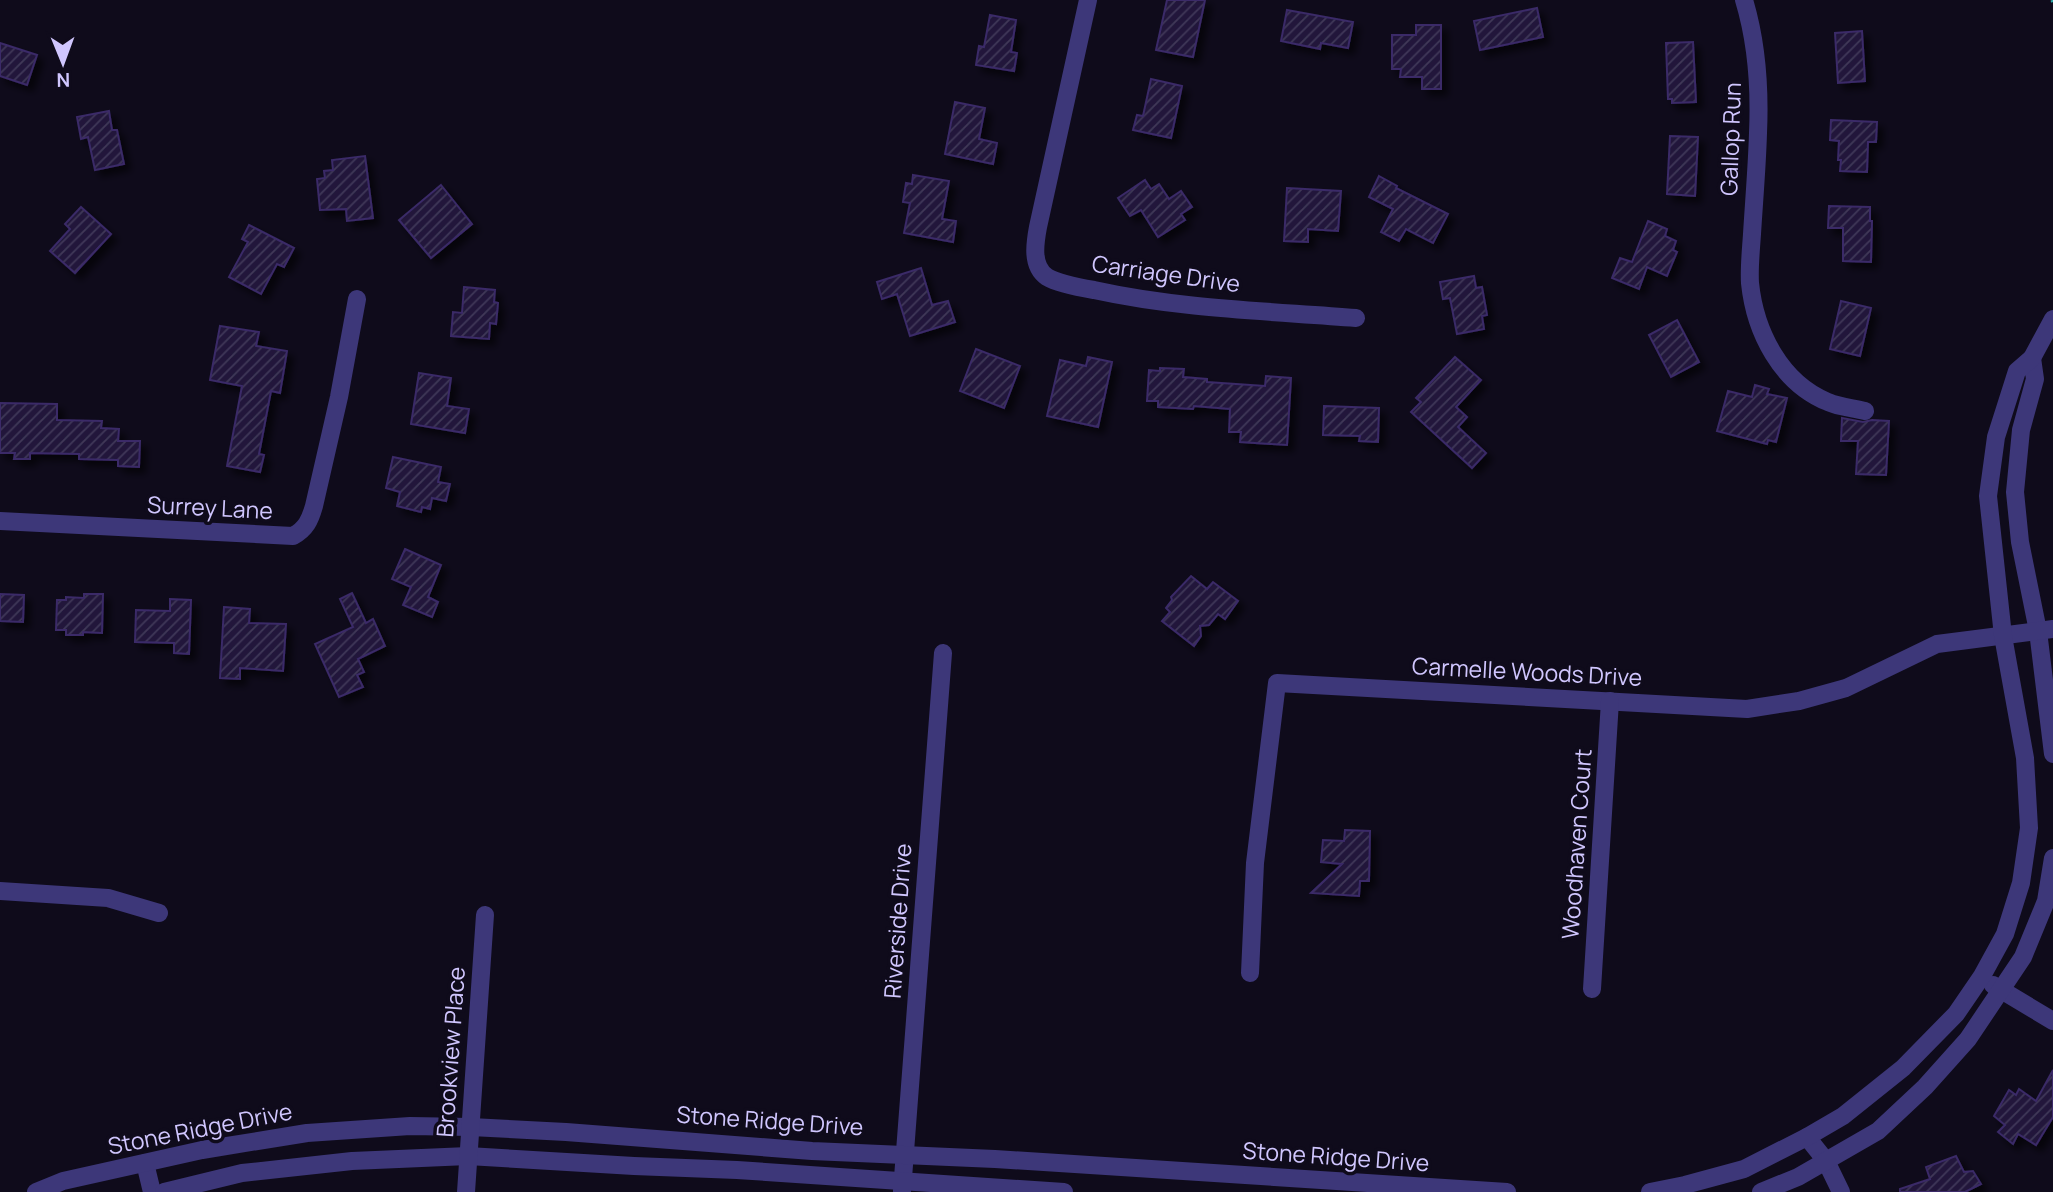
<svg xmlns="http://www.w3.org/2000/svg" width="2053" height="1192" viewBox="0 0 2053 1192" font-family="Manrope,sans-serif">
<defs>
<pattern id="building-hatch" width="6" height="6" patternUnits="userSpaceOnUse" patternTransform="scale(1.75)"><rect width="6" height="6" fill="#21183b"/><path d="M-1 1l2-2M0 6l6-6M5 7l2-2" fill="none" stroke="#403858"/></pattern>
<filter id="shadow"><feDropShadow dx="6" dy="6" stdDeviation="3.5" flood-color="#0009"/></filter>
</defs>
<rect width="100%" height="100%" fill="#0f0b1b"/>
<!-- building -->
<g fill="url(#building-hatch)" stroke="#3a2a67" stroke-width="2" filter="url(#shadow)">
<polygon points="1167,0 1205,0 1193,57 1156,50"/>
<polygon points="1537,8 1543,37 1480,50 1474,21"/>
<polygon points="1287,10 1353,22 1348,48 1321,43 1320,49 1281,41"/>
<polygon points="990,15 1016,20 1011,52 1017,53 1014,71 976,65 979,46 984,47"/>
<polygon points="1416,25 1441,25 1441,89 1422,89 1422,77 1400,77 1401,69 1392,69 1392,35 1416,35"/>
<polygon points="1862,31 1865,81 1838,83 1835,33"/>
<polygon points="1693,42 1696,102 1672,103 1672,99 1668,99 1666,43"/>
<polygon points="0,43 37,55 27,85 0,76"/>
<polygon points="1151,79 1182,86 1171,138 1133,130 1137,115 1143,116"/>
<polygon points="955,102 985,108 979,139 997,143 993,164 945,154"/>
<polygon points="109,111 112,130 117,130 124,164 95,170 88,137 81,139 77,117"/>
<polygon points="1831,120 1877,122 1876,142 1868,142 1867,172 1840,171 1841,160 1838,160 1839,141 1830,140"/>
<polygon points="1670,136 1698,137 1695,196 1667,194"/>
<polygon points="365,156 373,218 347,221 346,209 320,210 317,179 325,178 324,171 333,170 332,160"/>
<polygon points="913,175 949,181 942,219 956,221 953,242 904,233 910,203 903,202 906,183 912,184"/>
<polygon points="1379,176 1397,186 1396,188 1448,214 1433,243 1406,229 1399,241 1381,232 1393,209 1369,197"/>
<polygon points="1145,180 1151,189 1159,184 1169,199 1181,191 1192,207 1181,214 1185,220 1158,237 1141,210 1130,216 1118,198"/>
<polygon points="441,185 472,224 431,258 399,220"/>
<polygon points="1287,188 1341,191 1338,231 1308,229 1308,242 1284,241"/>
<polygon points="1829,206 1870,207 1870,221 1872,221 1871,262 1843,261 1843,228 1828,228"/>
<polygon points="81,207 111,234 75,273 50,251 70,229 65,224"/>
<polygon points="1648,221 1667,229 1665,236 1676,241 1673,250 1677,252 1667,276 1647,267 1639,289 1612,278 1620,258 1632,262"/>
<polygon points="249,225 294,248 284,267 277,264 261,294 229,277 248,242 242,239"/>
<polygon points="921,268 932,305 948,301 955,322 910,336 897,294 882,299 877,282"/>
<polygon points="1474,276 1476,288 1482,287 1487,315 1482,316 1484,329 1457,334 1450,298 1443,299 1440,282"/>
<polygon points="464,287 495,290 494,302 498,303 496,324 490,323 489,339 451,336 453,312 462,313"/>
<polygon points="1841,301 1871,308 1860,356 1830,349"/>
<polygon points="1677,320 1699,362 1671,377 1649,335"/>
<polygon points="220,326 259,332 256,346 287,351 280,393 271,391 259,454 264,455 260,472 227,466 242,386 210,380"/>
<polygon points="976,349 1020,366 1004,408 960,391"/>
<polygon points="1088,357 1112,362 1098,427 1047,416 1060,360 1086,366"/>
<polygon points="1455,357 1481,380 1456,407 1467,417 1458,427 1486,453 1472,468 1411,412 1421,402 1416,398"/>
<polygon points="1160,368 1184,369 1183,377 1207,379 1207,382 1265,386 1266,376 1291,378 1287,445 1240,442 1241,432 1229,432 1230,409 1194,406 1193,409 1158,407 1158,401 1147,401 1149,370 1160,371"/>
<polygon points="419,373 451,378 447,406 469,409 465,433 411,424"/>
<polygon points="1755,385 1769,389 1767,394 1787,398 1776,442 1768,440 1767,444 1717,431 1728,391 1752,397"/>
<polygon points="0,403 57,404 57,420 102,421 101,428 119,429 118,441 140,441 139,467 118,466 118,460 79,459 79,454 30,453 30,459 14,459 15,453 0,453"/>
<polygon points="1324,406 1379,408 1378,442 1359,441 1360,436 1323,435"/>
<polygon points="1842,418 1863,422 1872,420 1889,421 1886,475 1856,474 1858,441 1841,441"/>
<polygon points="393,457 441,467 438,482 450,484 446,501 432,498 430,509 422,507 421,512 397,506 400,492 386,488"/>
<polygon points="405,549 441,565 428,597 438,602 432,617 403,605 411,587 392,579"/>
<polygon points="1191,576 1207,589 1213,582 1238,601 1225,619 1218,614 1209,625 1200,626 1201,636 1194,646 1162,621 1170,612 1166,608 1172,600 1171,597"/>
<polygon points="352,593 366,623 373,619 385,646 358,659 364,672 357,675 363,687 339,697 315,644 353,627 340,599"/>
<polygon points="0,594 24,595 23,622 0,621"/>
<polygon points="84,594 103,594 102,633 83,632 83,635 66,635 66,630 56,630 57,600 66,600 66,597 84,598"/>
<polygon points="170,599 191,600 189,654 174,653 174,643 135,642 136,610 170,611"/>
<polygon points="224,607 250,609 249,623 286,624 283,671 240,668 240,679 220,678"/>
<polygon points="1345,830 1370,831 1369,881 1360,881 1359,896 1311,893 1342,864 1321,862 1323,840 1344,841"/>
<polygon points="2053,1070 2053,1117 2036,1145 2018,1134 2013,1144 1998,1132 2005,1125 1994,1116 2009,1090 2016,1095 2019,1089 2036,1101"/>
<polygon points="1956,1156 1964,1172 1973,1171 1981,1184 1965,1192 1900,1192 1900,1189 1930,1179 1926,1167"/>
</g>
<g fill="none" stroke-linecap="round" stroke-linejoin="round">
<!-- path -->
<polyline stroke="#2fa9a9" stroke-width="3.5" stroke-dasharray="3.5 5" stroke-linecap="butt" points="2052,0 2053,2"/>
<!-- minor -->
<g stroke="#3d3779" stroke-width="18">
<path d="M1088,0L1038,227C1035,243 1031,266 1047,277C1057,283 1082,288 1094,290C1180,309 1269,311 1356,318"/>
<path d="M1744,0C1757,43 1760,88 1758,133C1757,167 1754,201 1752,234C1751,250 1749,267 1750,283C1755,332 1781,383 1828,402C1839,407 1853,408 1865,411"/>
<polyline points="2032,358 2035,379 2021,430 2015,492 2020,542 2038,631 2053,754"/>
<path d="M0,521L293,536C306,529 310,520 314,506L339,397L357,299"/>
<polyline points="0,891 108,898 159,913"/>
<polyline points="1250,973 1255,863 1277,683 1747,709 1799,701 1846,688 1937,644 2053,629"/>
<polyline points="1993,985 2053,1021"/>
<polyline points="1592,989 1610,701"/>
<polyline points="1807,1137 1826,1161 1841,1192"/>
<polyline points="145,1163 152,1192"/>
<polyline points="902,1191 943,653"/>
<polyline points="36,1192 63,1181 202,1150 307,1133 410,1126 471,1127 566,1132 812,1151 995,1159 1507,1192"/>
<polyline points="164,1192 242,1173 352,1161 468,1156 634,1166 737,1170 1064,1192"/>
<polyline points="466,1192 485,915"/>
<polyline points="1650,1192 1685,1185 1744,1169 1807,1137 1843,1116 1903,1068 1956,1014 1982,976 2005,934 2021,883 2029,828 2025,758 2003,636 1988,496 1996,437 2017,371 2032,358 2053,319"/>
<polyline points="1761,1192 1798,1177 1878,1131 1925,1087 1968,1039 2023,957 2046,901 2053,858"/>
</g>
</g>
<g text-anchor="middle" stroke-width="7" stroke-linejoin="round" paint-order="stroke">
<!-- street labels -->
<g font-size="23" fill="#d0c6fe" stroke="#0f0b1b">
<text transform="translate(1731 139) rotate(-88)" y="8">Gallop Run</text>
<text transform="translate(1166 274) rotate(8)" y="8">Carriage Drive</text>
<text transform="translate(210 508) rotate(3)" y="8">Surrey Lane</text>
<text transform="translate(1527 672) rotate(3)" y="8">Carmelle Woods Drive</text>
<text transform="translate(1577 844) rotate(-86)" y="8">Woodhaven Court</text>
<text transform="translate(898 921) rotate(-86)" y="8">Riverside Drive</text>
<text transform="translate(451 1052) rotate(-86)" y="8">Brookview Place</text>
<text transform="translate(770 1121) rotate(4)" y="8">Stone Ridge Drive</text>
<text transform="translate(200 1129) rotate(-11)" y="8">Stone Ridge Drive</text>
<text transform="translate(1336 1157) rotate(4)" y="8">Stone Ridge Drive</text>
</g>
</g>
<!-- north arrow -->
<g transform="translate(63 63) rotate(179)" stroke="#0f0b1b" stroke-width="5" paint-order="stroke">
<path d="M0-5L12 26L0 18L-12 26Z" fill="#d0c6fe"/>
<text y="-10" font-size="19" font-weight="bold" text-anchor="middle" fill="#d0c6fe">N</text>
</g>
</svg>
